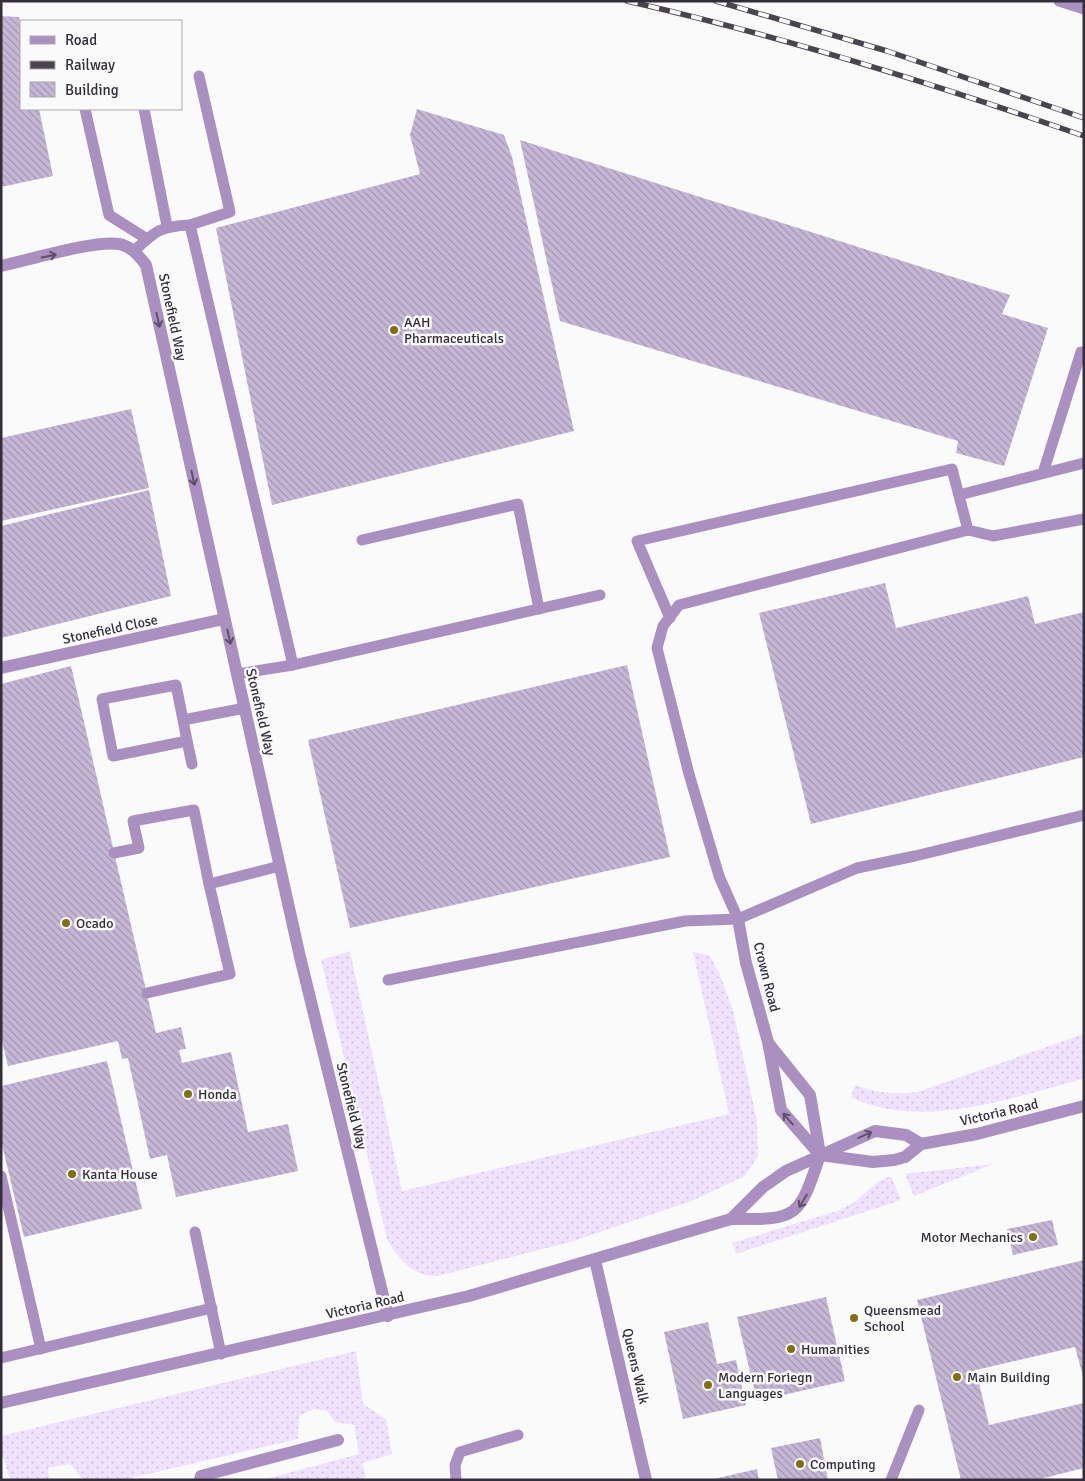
<svg xmlns="http://www.w3.org/2000/svg" width="1085" height="1481" viewBox="0 0 1085 1481" font-family="Signika,sans-serif">
<defs>
<pattern id="grass-dots" width="8" height="8" patternUnits="userSpaceOnUse" patternTransform="scale(1.25)"><rect width="8" height="8" fill="#f0e2ff"/><path d="M2 2h.1M6 6h.1" fill="none" stroke="#cec2db" stroke-width="1.8" stroke-linecap="round"/></pattern>
<pattern id="building-back-hatch" width="6" height="6" patternUnits="userSpaceOnUse" patternTransform="scale(1.25)"><rect width="6" height="6" fill="#c7b7d7"/><path d="M-1 5l2 2M0 0l6 6M5-1l2 2" fill="none" stroke="#a295af"/></pattern>
</defs>
<rect width="100%" height="100%" fill="#fafafa"/>
<!-- grass -->
<g fill="url(#grass-dots)">
<path d="M350,951L402,1191L729,1114L693,952L709,955L719,972L733,1010L757,1121L758,1156L745,1176L694,1200L574,1241L438,1276C413,1277 398,1259 387,1239L321,960Z"/>
<path d="M1084,1034L1082,1079C1012,1098 919,1131 851,1097L855,1085C877,1093 894,1095 917,1092Z"/>
<polygon points="993,1164 914,1196 905,1174"/>
<polygon points="891,1176 901,1200 736,1254 732,1243 837,1211 853,1203 879,1181"/>
<polygon points="356,1351 363,1404 386,1419 392,1454 362,1463 366,1477 354,1480 262,1480 359,1454 354,1425 335,1422 327,1411 314,1409 299,1416 298,1439 122,1480 83,1480 70,1464 48,1468 49,1480 10,1480 3,1457 1,1458 1,1436"/>
</g>
<!-- building -->
<g fill="url(#building-back-hatch)">
<polygon points="1,16 19,17 21,29 21,109 39,109 53,176 1,187"/>
<polygon points="417,109 504,135 512,157 574,431 272,505 216,228 420,174 410,135"/>
<polygon points="520,140 1010,295 1002,314 1048,328 1004,466 956,453 958,441 560,321"/>
<polygon points="131,409 149,488 1,521 1,438"/>
<polygon points="149,490 171,596 1,638 1,526"/>
<polygon points="885,583 896,628 1028,596 1035,624 1084,612 1084,757 811,824 759,613"/>
<polygon points="627,665 670,857 350,928 308,740"/>
<polygon points="71,666 156,1033 181,1027 186,1049 179,1050 182,1063 231,1052 248,1132 288,1124 298,1171 176,1197 167,1155 150,1159 128,1058 122,1059 118,1041 8,1066 1,1037 1,684"/>
<polygon points="107,1061 142,1209 24,1237 1,1140 1,1086"/>
<polygon points="1052,1220 1058,1245 1013,1255 1007,1229"/>
<polygon points="1084,1260 1084,1380 1075,1347 976,1370 989,1425 1084,1403 1084,1468 1036,1480 961,1480 917,1300"/>
<polygon points="826,1297 845,1381 757,1401 737,1317"/>
<polygon points="708,1322 717,1364 736,1360 746,1405 683,1419 664,1332"/>
<polygon points="820,1438 828,1480 778,1480 771,1448"/>
<polygon points="757,1469 759,1480 714,1480 714,1479"/>
</g>
<g fill="none" stroke-linecap="round" stroke-linejoin="round">
<!-- service -->
<g stroke="#aa90c1" stroke-width="11">
<polyline points="1059,1 1084,9"/>
<polyline points="85,109 109,215 147,239"/>
<polyline points="144,109 167,226"/>
<polyline points="190,225 230,212 199,76"/>
<path d="M134,251C155,231 161,226 190,225L293,665"/>
<polyline points="1043,473 1081,352"/>
<polyline points="959,495 1084,463"/>
<polyline points="362,540 518,504 539,609"/>
<polyline points="670,618 637,541 952,469 968,530"/>
<polyline points="237,674 293,665 600,595"/>
<polyline points="183,720 187,741 113,756 102,699 176,685 183,720 245,708"/>
<polyline points="187,741 192,764"/>
<polyline points="114,853 139,848 133,821 194,810 209,884"/>
<polyline points="738,919 719,876 689,774 657,648 663,626 679,605 968,530 993,536 1084,519"/>
<polyline points="388,980 685,921 738,919 857,868 915,856 1084,815"/>
<polyline points="147,993 230,974 209,884 280,866"/>
<polyline points="1,1176 41,1349"/>
<polyline points="195,1232 221,1354"/>
<polyline points="1,1358 212,1308"/>
<polyline points="456,1480 455,1465 460,1452 518,1435"/>
<polyline points="891,1480 919,1410"/>
</g>
<!-- minor -->
<g stroke="#aa90c1" stroke-width="12">
<path d="M1,266C29,260 94,240 119,244C131,246 139,256 146,265L300,957L388,1316"/>
<polyline points="1,668 224,619"/>
<polyline points="738,919 746,963 768,1042 781,1110 820,1155"/>
<polyline points="769,1044 810,1095 820,1154"/>
<polyline points="595,1260 646,1480"/>
<polyline points="200,1480 201,1476 338,1440"/>
</g>
<!-- tertiary -->
<g stroke="#aa90c1" stroke-width="12">
<polyline points="820,1155 873,1162 894,1160 905,1157 921,1144 977,1134 1084,1106"/>
<polyline points="731,1219 763,1187 786,1171 875,1131 906,1135 921,1144"/>
<path d="M1,1403L469,1296L731,1219C798,1220 799,1218 820,1155"/>
</g>
<defs>
<g id="rail">
<path d="M627,1C782,36 934,84 1084,136"/>
<polyline points="716,1 887,51 1084,118"/>
</g>
</defs>
<!-- rail casing -->
<use href="#rail" stroke="#4a444f" stroke-width="5.5"/>
<!-- rail -->
<use href="#rail" stroke="#fafafa" stroke-width="4" stroke-dasharray="11" stroke-linecap="butt"/>
</g>
<!-- one-way arrows -->
<defs><path id="oneway-shaft" d="M-6 0H5M1.5-3L5.5 0L1.5 3" fill="none" stroke-width="1.6" stroke-linecap="round" stroke-linejoin="round" transform="scale(1.25)"/></defs>
<g stroke="#5d5069">
<use href="#oneway-shaft" transform="translate(49 256) rotate(-12)"/>
<use href="#oneway-shaft" transform="translate(158 320) rotate(78)"/>
<use href="#oneway-shaft" transform="translate(193 478) rotate(78)"/>
<use href="#oneway-shaft" transform="translate(229 637) rotate(77)"/>
<use href="#oneway-shaft" transform="translate(788 1119) rotate(-131)"/>
<use href="#oneway-shaft" transform="translate(865 1135) rotate(-24)"/>
<use href="#oneway-shaft" transform="translate(803 1201) rotate(121)"/>
</g>
<!-- markers -->
<g fill="#81700f" stroke="#fafafa" stroke-width="2">
<circle cx="394" cy="330" r="5"/>
<circle cx="66" cy="923" r="5"/>
<circle cx="188" cy="1094" r="5"/>
<circle cx="72" cy="1174" r="5"/>
<circle cx="1033" cy="1237" r="5"/>
<circle cx="854" cy="1318" r="5"/>
<circle cx="791" cy="1349" r="5"/>
<circle cx="957" cy="1377" r="5"/>
<circle cx="708" cy="1385" r="5"/>
<circle cx="800" cy="1464" r="5"/>
</g>
<g text-anchor="middle" stroke-width="5" stroke-linejoin="round" paint-order="stroke">
<!-- street labels -->
<g font-size="14" fill="#342d3a" stroke="#fafafa">
<text transform="translate(173 317) rotate(78)" y="5">Stonefield Way</text>
<text transform="translate(110 629) rotate(-12)" y="5">Stonefield Close</text>
<text transform="translate(261 712) rotate(77)" y="5">Stonefield Way</text>
<text transform="translate(767 977) rotate(76)" y="5">Crown Road</text>
<text transform="translate(352 1106) rotate(76)" y="5">Stonefield Way</text>
<text transform="translate(999 1112) rotate(-13)" y="5">Victoria Road</text>
<text transform="translate(365 1305) rotate(-13)" y="5">Victoria Road</text>
<text transform="translate(636 1366) rotate(77)" y="5">Queens Walk</text>
</g>
<!-- poi labels -->
<g font-size="14" fill="#342d3a" stroke="#fafafa" text-anchor="start">
<text x="404" y="327">AAH<tspan x="404" dy="16">Pharmaceuticals</tspan></text>
<text x="76" y="928">Ocado</text>
<text x="198" y="1099">Honda</text>
<text x="82" y="1179">Kanta House</text>
<text x="1023" y="1242" text-anchor="end">Motor Mechanics</text>
<text x="864" y="1315">Queensmead<tspan x="864" dy="16">School</tspan></text>
<text x="801" y="1354">Humanities</text>
<text x="718" y="1382">Modern Foriegn<tspan x="718" dy="16">Languages</tspan></text>
<text x="967" y="1382">Main Building</text>
<text x="810" y="1469">Computing</text>
</g>
</g>
<!-- border -->
<rect width="1085" height="1481" fill="none" stroke="#342d3a" stroke-width="5"/>
<!-- legend -->
<rect x="20" y="20" width="162" height="90" fill="#fafafa" stroke="#aba8ad"/>
<rect x="30" y="36" width="25" height="8" fill="#aa90c1" stroke="#aba8ad"/>
<text x="65" y="45" font-size="15" fill="#342d3a">Road</text>
<rect x="30" y="61" width="25" height="8" fill="#4a444f" stroke="#aba8ad"/>
<text x="65" y="70" font-size="15" fill="#342d3a">Railway</text>
<rect x="30" y="82" width="25" height="15" fill="url(#building-back-hatch)" stroke="#aba8ad"/>
<text x="65" y="95" font-size="15" fill="#342d3a">Building</text>
</svg>
